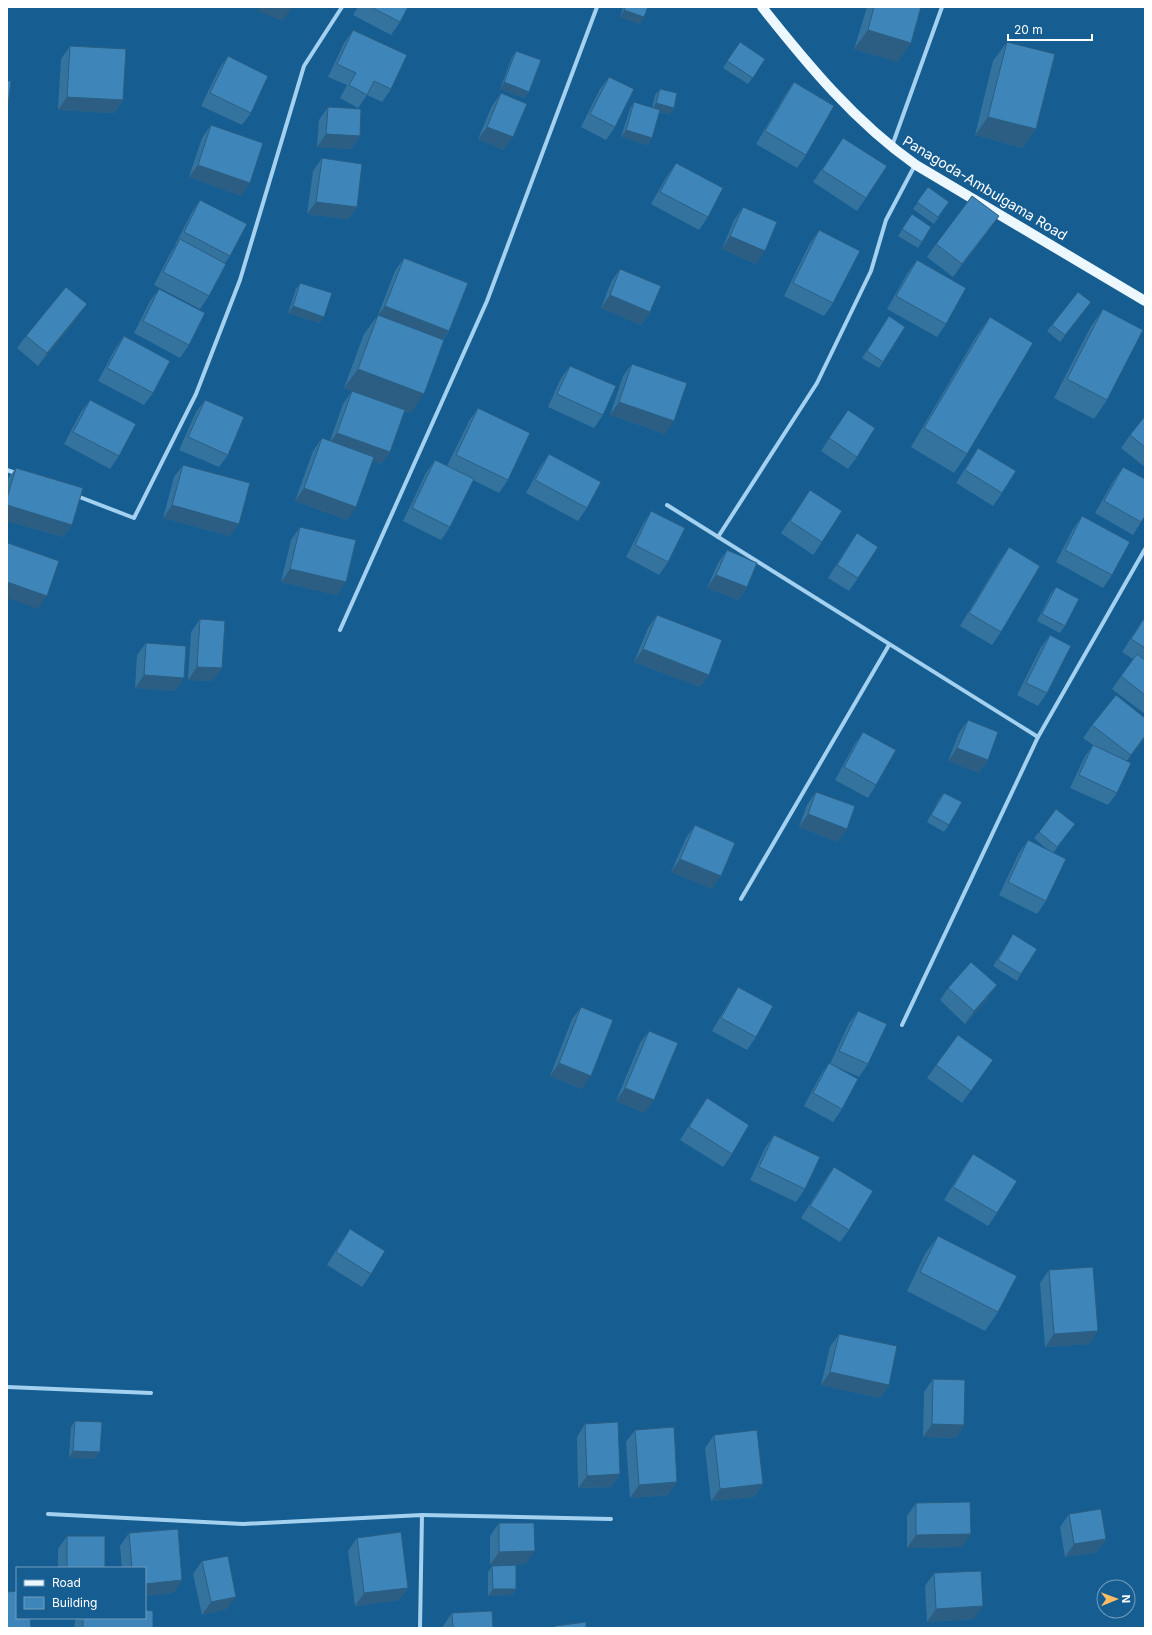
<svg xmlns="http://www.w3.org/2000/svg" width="1152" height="1635" viewBox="0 0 1152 1635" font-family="Inter,sans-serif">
<rect width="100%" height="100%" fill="#165d91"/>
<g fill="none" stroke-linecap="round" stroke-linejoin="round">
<!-- minor -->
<g stroke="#a4d1f0" stroke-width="4">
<polyline points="892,146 942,7"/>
<polyline points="7,470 18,474"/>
<polyline points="77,496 134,518 196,394 240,280 304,66 342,7"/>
<polyline points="667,505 1038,737"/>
<polyline points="718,537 817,383 871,271 886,220 915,165"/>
<polyline points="340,630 487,301 597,7"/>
<polyline points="741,899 889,645"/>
<polyline points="902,1025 1038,737 1145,549"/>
<polyline points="7,1387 151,1393"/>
<polyline points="48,1514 243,1524 422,1515 420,1628"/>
<polyline points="422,1515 611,1519"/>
</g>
<!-- primary -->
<path stroke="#edf7ff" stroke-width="10" d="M762,7C808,65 855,122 916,165L1145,301"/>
</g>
<!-- wall -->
<g fill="#35739f">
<polygon points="358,7 408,7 400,22 391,35 353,15"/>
<polygon points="623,7 648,7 644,17 640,24 620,17"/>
<polygon points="867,7 921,7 898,62 854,49"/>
<polygon points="353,30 391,89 382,102 367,95 358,108 340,98 347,85 328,77 344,43"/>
<polygon points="740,42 765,59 748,84 723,68"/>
<polygon points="1007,42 1023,148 975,135 993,61"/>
<polygon points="70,46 123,100 114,113 58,110 61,59"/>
<polygon points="516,51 529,92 524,98 500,89 512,57"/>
<polygon points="228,56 251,113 242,125 201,106 219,69"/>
<polygon points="609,77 615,127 606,140 581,127 600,89"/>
<polygon points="794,82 806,155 797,168 756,144 785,95"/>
<polygon points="660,89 674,108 669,114 659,112 652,138 648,145 621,137 630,109 634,102 652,108 655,95"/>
<polygon points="501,93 504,150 478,139 492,106"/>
<polygon points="328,107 360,136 351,149 317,147 319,120"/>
<polygon points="211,125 250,183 241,196 189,177 202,138"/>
<polygon points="843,138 866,198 857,211 813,182"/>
<polygon points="322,158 357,207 348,219 307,214 313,171"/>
<polygon points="676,163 708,217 699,230 651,204 667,176"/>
<polygon points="928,187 949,202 934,224 913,209"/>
<polygon points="200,200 230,256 225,263 209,296 200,309 154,285 171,252 176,245 175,245 192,212"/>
<polygon points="743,207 756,264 722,249 734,220"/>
<polygon points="912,214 922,242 918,248 898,236"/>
<polygon points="990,229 953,277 927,257 936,244"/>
<polygon points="819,230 833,303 824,316 784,296 810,243"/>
<polygon points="404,258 449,331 443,340 411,413 405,411 390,452 381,464 373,461 347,520 295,501 313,451 322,438 330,441 343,404 352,391 378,401 344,388 364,334 378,315 395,271"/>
<polygon points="917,260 946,324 937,337 887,309 908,272"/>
<polygon points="620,269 650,312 641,325 601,308 611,282"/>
<polygon points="300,283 324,317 319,323 288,313 296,289"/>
<polygon points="159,289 189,345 180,358 134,333 150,301"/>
<polygon points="1086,309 1060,342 1047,331 1052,325"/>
<polygon points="1103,309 1107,400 1094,419 1054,398 1090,328"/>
<polygon points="889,316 883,362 879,368 862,358"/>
<polygon points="78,317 38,366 17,348 26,336"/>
<polygon points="990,317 967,454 954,473 911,447 977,335"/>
<polygon points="124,336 153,393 144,405 98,381 115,349"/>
<polygon points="632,364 665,434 610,415 623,376"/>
<polygon points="570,366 603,415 594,428 548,407 561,378"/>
<polygon points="90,400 119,456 110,469 64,444 81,412"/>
<polygon points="205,400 228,455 219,467 179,450 196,412"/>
<polygon points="478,408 508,480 499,493 473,480 450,527 441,540 403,521 426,473 435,460 447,466 469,421"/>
<polygon points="848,410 857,457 848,469 821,451"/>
<polygon points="1145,416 1145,467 1121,448 1130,435"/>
<polygon points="978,448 1002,493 993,506 956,483"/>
<polygon points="549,454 587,508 578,521 526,493 540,467"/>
<polygon points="183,465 230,536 163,518 174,477"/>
<polygon points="1123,467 1141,522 1133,535 1095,513 1114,480"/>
<polygon points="16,468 72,525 63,537 7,521 7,480"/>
<polygon points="810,490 822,542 813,555 781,533"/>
<polygon points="651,511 668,562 659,575 626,557 643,524"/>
<polygon points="1082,516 1112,575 1103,588 1056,562 1073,529"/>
<polygon points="300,527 346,582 337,595 281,582 291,540"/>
<polygon points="857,533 858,578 849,591 828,578 848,546"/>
<polygon points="1009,547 1001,632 992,645 960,626 1000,560"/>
<polygon points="727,550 747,587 738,600 707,588 718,563"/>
<polygon points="1056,587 1065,626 1060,633 1037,621 1051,593"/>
<polygon points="657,615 709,675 700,687 634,662 648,628"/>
<polygon points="1145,616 1145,714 1112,689 1133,659 1122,652"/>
<polygon points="200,619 213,681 188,680 191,632"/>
<polygon points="1050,635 1047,693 1038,706 1017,695 1041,647"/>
<polygon points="146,643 175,691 135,688 137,655"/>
<polygon points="1145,718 1145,738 1127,761 1117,793 1108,805 1070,788 1084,758 1093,745 1083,738 1092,725"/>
<polygon points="968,720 988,760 979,773 948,761 959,733"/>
<polygon points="863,732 876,785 868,798 835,780 854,745"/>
<polygon points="816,792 847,829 838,842 799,827 807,805"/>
<polygon points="944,793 949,825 944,832 927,822 939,799"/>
<polygon points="1075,824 1054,852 1046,901 1037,914 999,895 1019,853 1028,840 1048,850 1034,838 1039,832"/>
<polygon points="695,825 712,889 671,872 686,838"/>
<polygon points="1013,934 1021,974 1017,981 993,966"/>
<polygon points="738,987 756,1037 747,1050 712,1031 730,1000"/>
<polygon points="948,988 988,998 965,1024 940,1000"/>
<polygon points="581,1007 582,1089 550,1076 572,1019"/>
<polygon points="858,1011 868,1064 859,1077 835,1066 842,1109 833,1122 804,1106 820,1076 829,1063 830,1064 849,1023"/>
<polygon points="649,1031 645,1113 616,1101 640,1043"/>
<polygon points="958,1035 993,1060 962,1103 927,1078"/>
<polygon points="707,1098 732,1154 723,1167 680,1140 698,1111"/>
<polygon points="774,1135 805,1189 796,1202 750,1180 765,1148"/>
<polygon points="973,1154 997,1213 988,1226 944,1200 964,1167"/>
<polygon points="834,1167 849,1230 840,1242 801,1218 825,1180"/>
<polygon points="350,1229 371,1274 362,1287 327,1265 341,1242"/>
<polygon points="938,1236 998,1312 985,1331 907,1291 925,1254"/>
<polygon points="1049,1270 1089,1344 1045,1347 1040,1283"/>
<polygon points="839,1334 889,1385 880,1398 821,1385 830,1347"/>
<polygon points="933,1379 964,1425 956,1438 923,1437 924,1392"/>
<polygon points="75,1421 95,1459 69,1457 71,1427"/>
<polygon points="585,1424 620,1474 611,1487 578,1488 577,1437"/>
<polygon points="635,1430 668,1495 630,1498 626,1442"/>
<polygon points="714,1435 763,1484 754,1497 711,1501 705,1448"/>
<polygon points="916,1503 962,1547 907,1548 907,1516"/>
<polygon points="1069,1514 1106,1539 1097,1552 1065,1557 1060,1527"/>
<polygon points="499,1523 526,1564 490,1565 490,1536"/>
<polygon points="129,1533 182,1580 173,1593 145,1596 145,1568 122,1568 120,1546"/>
<polygon points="67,1536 105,1568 58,1568 58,1549"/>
<polygon points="357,1538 408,1588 399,1600 355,1606 348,1551"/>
<polygon points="202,1561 227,1609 202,1615 193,1574"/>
<polygon points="492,1566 516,1589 512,1595 488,1596 488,1572"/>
<polygon points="934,1573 974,1619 927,1622 925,1586"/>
<polygon points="452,1613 493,1628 443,1628 443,1626"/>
<polygon points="77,1618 145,1618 153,1628 74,1628 75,1621"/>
</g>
<!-- shaded-wall -->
<g fill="#2b5e82">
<polygon points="260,7 287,7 291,9 282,21 257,11"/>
<polygon points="624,10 644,17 640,24 620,17"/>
<polygon points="868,30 911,43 898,62 854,49"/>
<polygon points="504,82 529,92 524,98 500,89"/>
<polygon points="67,97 123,100 114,113 58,110"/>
<polygon points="656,103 674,108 669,114 652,110"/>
<polygon points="988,117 1036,129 1023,148 975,135"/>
<polygon points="487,127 513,137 504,150 478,139"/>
<polygon points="626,130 652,138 648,145 621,137"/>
<polygon points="326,134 360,136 351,149 317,147"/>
<polygon points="198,165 250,183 241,196 189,177"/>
<polygon points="316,202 357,207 348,219 307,214"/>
<polygon points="999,216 990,229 953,277 962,264"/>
<polygon points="730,236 765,251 756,264 722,249"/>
<polygon points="610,295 650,312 641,325 601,308"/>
<polygon points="1091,302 1086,309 1060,342 1065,335"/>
<polygon points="87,304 78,317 38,366 47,353"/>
<polygon points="293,306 324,317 319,323 288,313"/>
<polygon points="385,306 449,331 440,343 376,318"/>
<polygon points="358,369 424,394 411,413 344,388"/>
<polygon points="619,402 674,421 665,434 610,415"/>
<polygon points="337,433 390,452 381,464 328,445"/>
<polygon points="304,488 356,507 347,520 295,501"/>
<polygon points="7,505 72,525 63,537 7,521"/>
<polygon points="172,505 239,524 230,536 163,518"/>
<polygon points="290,569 346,582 337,595 281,582"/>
<polygon points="716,575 747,587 738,600 707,588"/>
<polygon points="7,582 47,596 38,609 7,598"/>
<polygon points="643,649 709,675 700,687 634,662"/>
<polygon points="197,667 222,668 213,681 188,680"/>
<polygon points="144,675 184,678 175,691 135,688"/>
<polygon points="1145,736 1145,738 1122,768 1131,755"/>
<polygon points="957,748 988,760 979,773 948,761"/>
<polygon points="808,814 847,829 838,842 799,827"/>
<polygon points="680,859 721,876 712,889 671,872"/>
<polygon points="997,985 988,998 965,1024 974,1011"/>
<polygon points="559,1063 591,1076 582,1089 550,1076"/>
<polygon points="625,1088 654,1100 645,1113 616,1101"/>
<polygon points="1098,1331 1089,1344 1045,1347 1054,1334"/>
<polygon points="830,1372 889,1385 880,1398 821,1385"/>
<polygon points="932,1424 964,1425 956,1438 923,1437"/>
<polygon points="73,1451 100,1452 95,1459 69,1457"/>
<polygon points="620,1474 611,1487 578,1488 587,1476"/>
<polygon points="677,1482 668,1495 630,1498 639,1485"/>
<polygon points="763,1484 754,1497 711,1501 720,1489"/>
<polygon points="971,1534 962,1547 907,1548 916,1535"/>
<polygon points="1106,1539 1097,1552 1065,1557 1074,1544"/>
<polygon points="535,1551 526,1564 490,1565 499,1552"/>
<polygon points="182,1580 173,1593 145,1596 145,1584"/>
<polygon points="408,1588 399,1600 355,1606 364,1593"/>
<polygon points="493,1589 516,1589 512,1595 488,1596"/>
<polygon points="236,1597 227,1609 202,1615 211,1602"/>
<polygon points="983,1606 974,1619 927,1622 936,1609"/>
</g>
<!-- building -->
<g fill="#3e86b9" stroke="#2b5e82">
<polygon points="371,7 408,7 400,22"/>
<polygon points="625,7 648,7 644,17 624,10"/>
<polygon points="874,7 921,7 911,43 868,30"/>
<polygon points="353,30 407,55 391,89 374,81 367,95 349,85 356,73 337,64"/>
<polygon points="740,42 765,59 753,78 727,61"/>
<polygon points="1007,42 1055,54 1036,129 988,117"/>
<polygon points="70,46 126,49 123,100 67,97"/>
<polygon points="516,51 541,60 529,92 504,82"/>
<polygon points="228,56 268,76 251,113 210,93"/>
<polygon points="609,77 634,89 615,127 590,114"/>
<polygon points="7,81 11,81 7,113"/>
<polygon points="794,82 834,106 806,155 765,131"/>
<polygon points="660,89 677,93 674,108 656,103"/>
<polygon points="501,93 527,104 513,137 487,127"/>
<polygon points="634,102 660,110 652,138 626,130"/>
<polygon points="328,107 361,109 360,136 326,134"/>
<polygon points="211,125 263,143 250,183 198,165"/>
<polygon points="843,138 887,166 866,198 822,170"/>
<polygon points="322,158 362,164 357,207 316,202"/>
<polygon points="676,163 723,188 708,217 660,192"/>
<polygon points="928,187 949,202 938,217 917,202"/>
<polygon points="972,196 999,216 962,264 936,244"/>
<polygon points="200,200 247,224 230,256 184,232"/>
<polygon points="743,207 777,222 765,251 730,236"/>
<polygon points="912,214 931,227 922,242 902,229"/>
<polygon points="819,230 860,251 833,303 793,283"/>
<polygon points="180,239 226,264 209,296 163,272"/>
<polygon points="404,258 468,283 449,331 385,306"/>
<polygon points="917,260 966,288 946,324 896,296"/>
<polygon points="620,269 661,286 650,312 610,295"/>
<polygon points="300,283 332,293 324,317 293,306"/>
<polygon points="66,287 87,304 47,353 26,336"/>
<polygon points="159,289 205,313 189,345 143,321"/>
<polygon points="1078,292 1091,302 1065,335 1052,325"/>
<polygon points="1103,309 1143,330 1107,400 1067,379"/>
<polygon points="378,315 444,340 424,394 358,369"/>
<polygon points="889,316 905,327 883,362 867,351"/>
<polygon points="990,317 1033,343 967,454 924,428"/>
<polygon points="124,336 170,361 153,393 107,368"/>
<polygon points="632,364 687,383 674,421 619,402"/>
<polygon points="570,366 616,386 603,415 557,394"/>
<polygon points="352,391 405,410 390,452 337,433"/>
<polygon points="90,400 136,424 119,456 73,432"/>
<polygon points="205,400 244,417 228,455 188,437"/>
<polygon points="478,408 530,433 508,480 456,455"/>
<polygon points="848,410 875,428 857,457 829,438"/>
<polygon points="1145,416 1145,447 1130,435"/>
<polygon points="322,438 374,457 356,507 304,488"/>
<polygon points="978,448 1016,471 1002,493 965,470"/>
<polygon points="549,454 601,482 587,508 535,480"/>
<polygon points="435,460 474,479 450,527 412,508"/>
<polygon points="183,465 250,483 239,524 172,505"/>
<polygon points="1123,467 1145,479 1145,516 1141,522 1104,501"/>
<polygon points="16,468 83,488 72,525 7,505 7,498"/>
<polygon points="810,490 842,511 822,542 790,521"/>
<polygon points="651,511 685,528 668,562 635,545"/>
<polygon points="1082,516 1130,542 1112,575 1065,550"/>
<polygon points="300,527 356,540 346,582 290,569"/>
<polygon points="857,533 878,547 858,578 837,565"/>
<polygon points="8,543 59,561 47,596 7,582 7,545"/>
<polygon points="1009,547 1040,566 1001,632 969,613"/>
<polygon points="727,550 757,563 747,587 716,575"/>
<polygon points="1056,587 1079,599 1065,626 1042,614"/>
<polygon points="657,615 722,640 709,675 643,649"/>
<polygon points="1145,617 1145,648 1131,639"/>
<polygon points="200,619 225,621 222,668 197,667"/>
<polygon points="1050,635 1071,646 1047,693 1026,683"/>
<polygon points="146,643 186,646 184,678 144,675"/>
<polygon points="1137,654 1145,660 1145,695 1121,676"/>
<polygon points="1116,695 1145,718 1145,736 1131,755 1092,725"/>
<polygon points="968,720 998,732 988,760 957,748"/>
<polygon points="863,732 896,750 876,785 844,767"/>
<polygon points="1093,745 1131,763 1117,793 1079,775"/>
<polygon points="816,792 855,806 847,829 808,814"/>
<polygon points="944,793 962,802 949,825 931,815"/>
<polygon points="1056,809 1075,824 1057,847 1039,832"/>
<polygon points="695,825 735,843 721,876 680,859"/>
<polygon points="1028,840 1066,859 1046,901 1008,882"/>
<polygon points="1013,934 1037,949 1021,974 998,960"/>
<polygon points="971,962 997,985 974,1011 948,988"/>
<polygon points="738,987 773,1006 756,1037 721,1018"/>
<polygon points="581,1007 613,1020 591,1076 559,1063"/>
<polygon points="858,1011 887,1024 868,1064 839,1051"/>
<polygon points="649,1031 678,1043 654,1100 625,1088"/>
<polygon points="958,1035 993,1060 971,1091 936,1065"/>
<polygon points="829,1063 858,1079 842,1109 813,1093"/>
<polygon points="707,1098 749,1125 732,1154 689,1127"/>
<polygon points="774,1135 820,1157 805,1189 759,1167"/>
<polygon points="973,1154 1017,1181 997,1213 953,1187"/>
<polygon points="834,1167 873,1191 849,1230 810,1206"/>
<polygon points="350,1229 385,1251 371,1274 336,1252"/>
<polygon points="938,1236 1017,1276 998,1312 920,1272"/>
<polygon points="1093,1267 1098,1331 1054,1334 1049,1270"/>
<polygon points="839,1334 897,1346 889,1385 830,1372"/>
<polygon points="933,1379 965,1380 964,1425 932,1424"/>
<polygon points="75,1421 102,1422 100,1452 73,1451"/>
<polygon points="618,1422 620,1474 587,1476 585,1424"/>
<polygon points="674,1427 677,1482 639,1485 635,1430"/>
<polygon points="757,1430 763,1484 720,1489 714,1435"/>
<polygon points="970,1502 971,1534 916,1535 916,1503"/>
<polygon points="1101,1509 1106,1539 1074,1544 1069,1514"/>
<polygon points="499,1523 534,1523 535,1551 499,1552"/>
<polygon points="178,1529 182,1580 145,1584 145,1568 132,1568 129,1533"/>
<polygon points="401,1532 408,1588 364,1593 357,1538"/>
<rect x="67" y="1536" width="38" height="32"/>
<polygon points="228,1556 236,1597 211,1602 202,1561"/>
<polygon points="516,1565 516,1589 493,1589 492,1566"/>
<polygon points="981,1571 983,1606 936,1609 934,1573"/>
<polygon points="17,1591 17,1618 30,1618 31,1628 7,1628 7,1592"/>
<polygon points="145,1610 153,1611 153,1628 83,1628 83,1618 145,1618"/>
<polygon points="492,1611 493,1628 453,1628 452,1613"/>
<polygon points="586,1622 586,1628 555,1628 555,1626"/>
</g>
<g text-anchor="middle" stroke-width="3.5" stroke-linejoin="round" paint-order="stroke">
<!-- street labels -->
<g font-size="14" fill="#fff" stroke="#165d91">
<text transform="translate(985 188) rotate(31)" y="5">Panagoda-Ambulgama Road</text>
</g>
</g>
<!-- border -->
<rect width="1152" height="1635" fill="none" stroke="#ffffff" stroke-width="16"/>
<!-- legend -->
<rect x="16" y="1567" width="130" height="52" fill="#165d91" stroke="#739ebd"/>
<rect x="24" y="1580" width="20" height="6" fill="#edf7ff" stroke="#739ebd"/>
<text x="52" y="1587" font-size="12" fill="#ffffff">Road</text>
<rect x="24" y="1597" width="20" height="12" fill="#3e86b9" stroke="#739ebd"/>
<text x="52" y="1607" font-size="12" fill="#ffffff">Building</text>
<!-- north arrow -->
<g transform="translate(1116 1599) rotate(89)"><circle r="19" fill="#165d91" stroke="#739ebd"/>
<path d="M0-3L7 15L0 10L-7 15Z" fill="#ffbd63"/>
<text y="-6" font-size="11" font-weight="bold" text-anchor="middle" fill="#ffffff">N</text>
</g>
<!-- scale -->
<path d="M1008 34v6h84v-6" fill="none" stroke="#ffffff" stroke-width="2"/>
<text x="1014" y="34" font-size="12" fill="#ffffff" stroke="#165d91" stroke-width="3" paint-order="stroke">20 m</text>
</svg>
